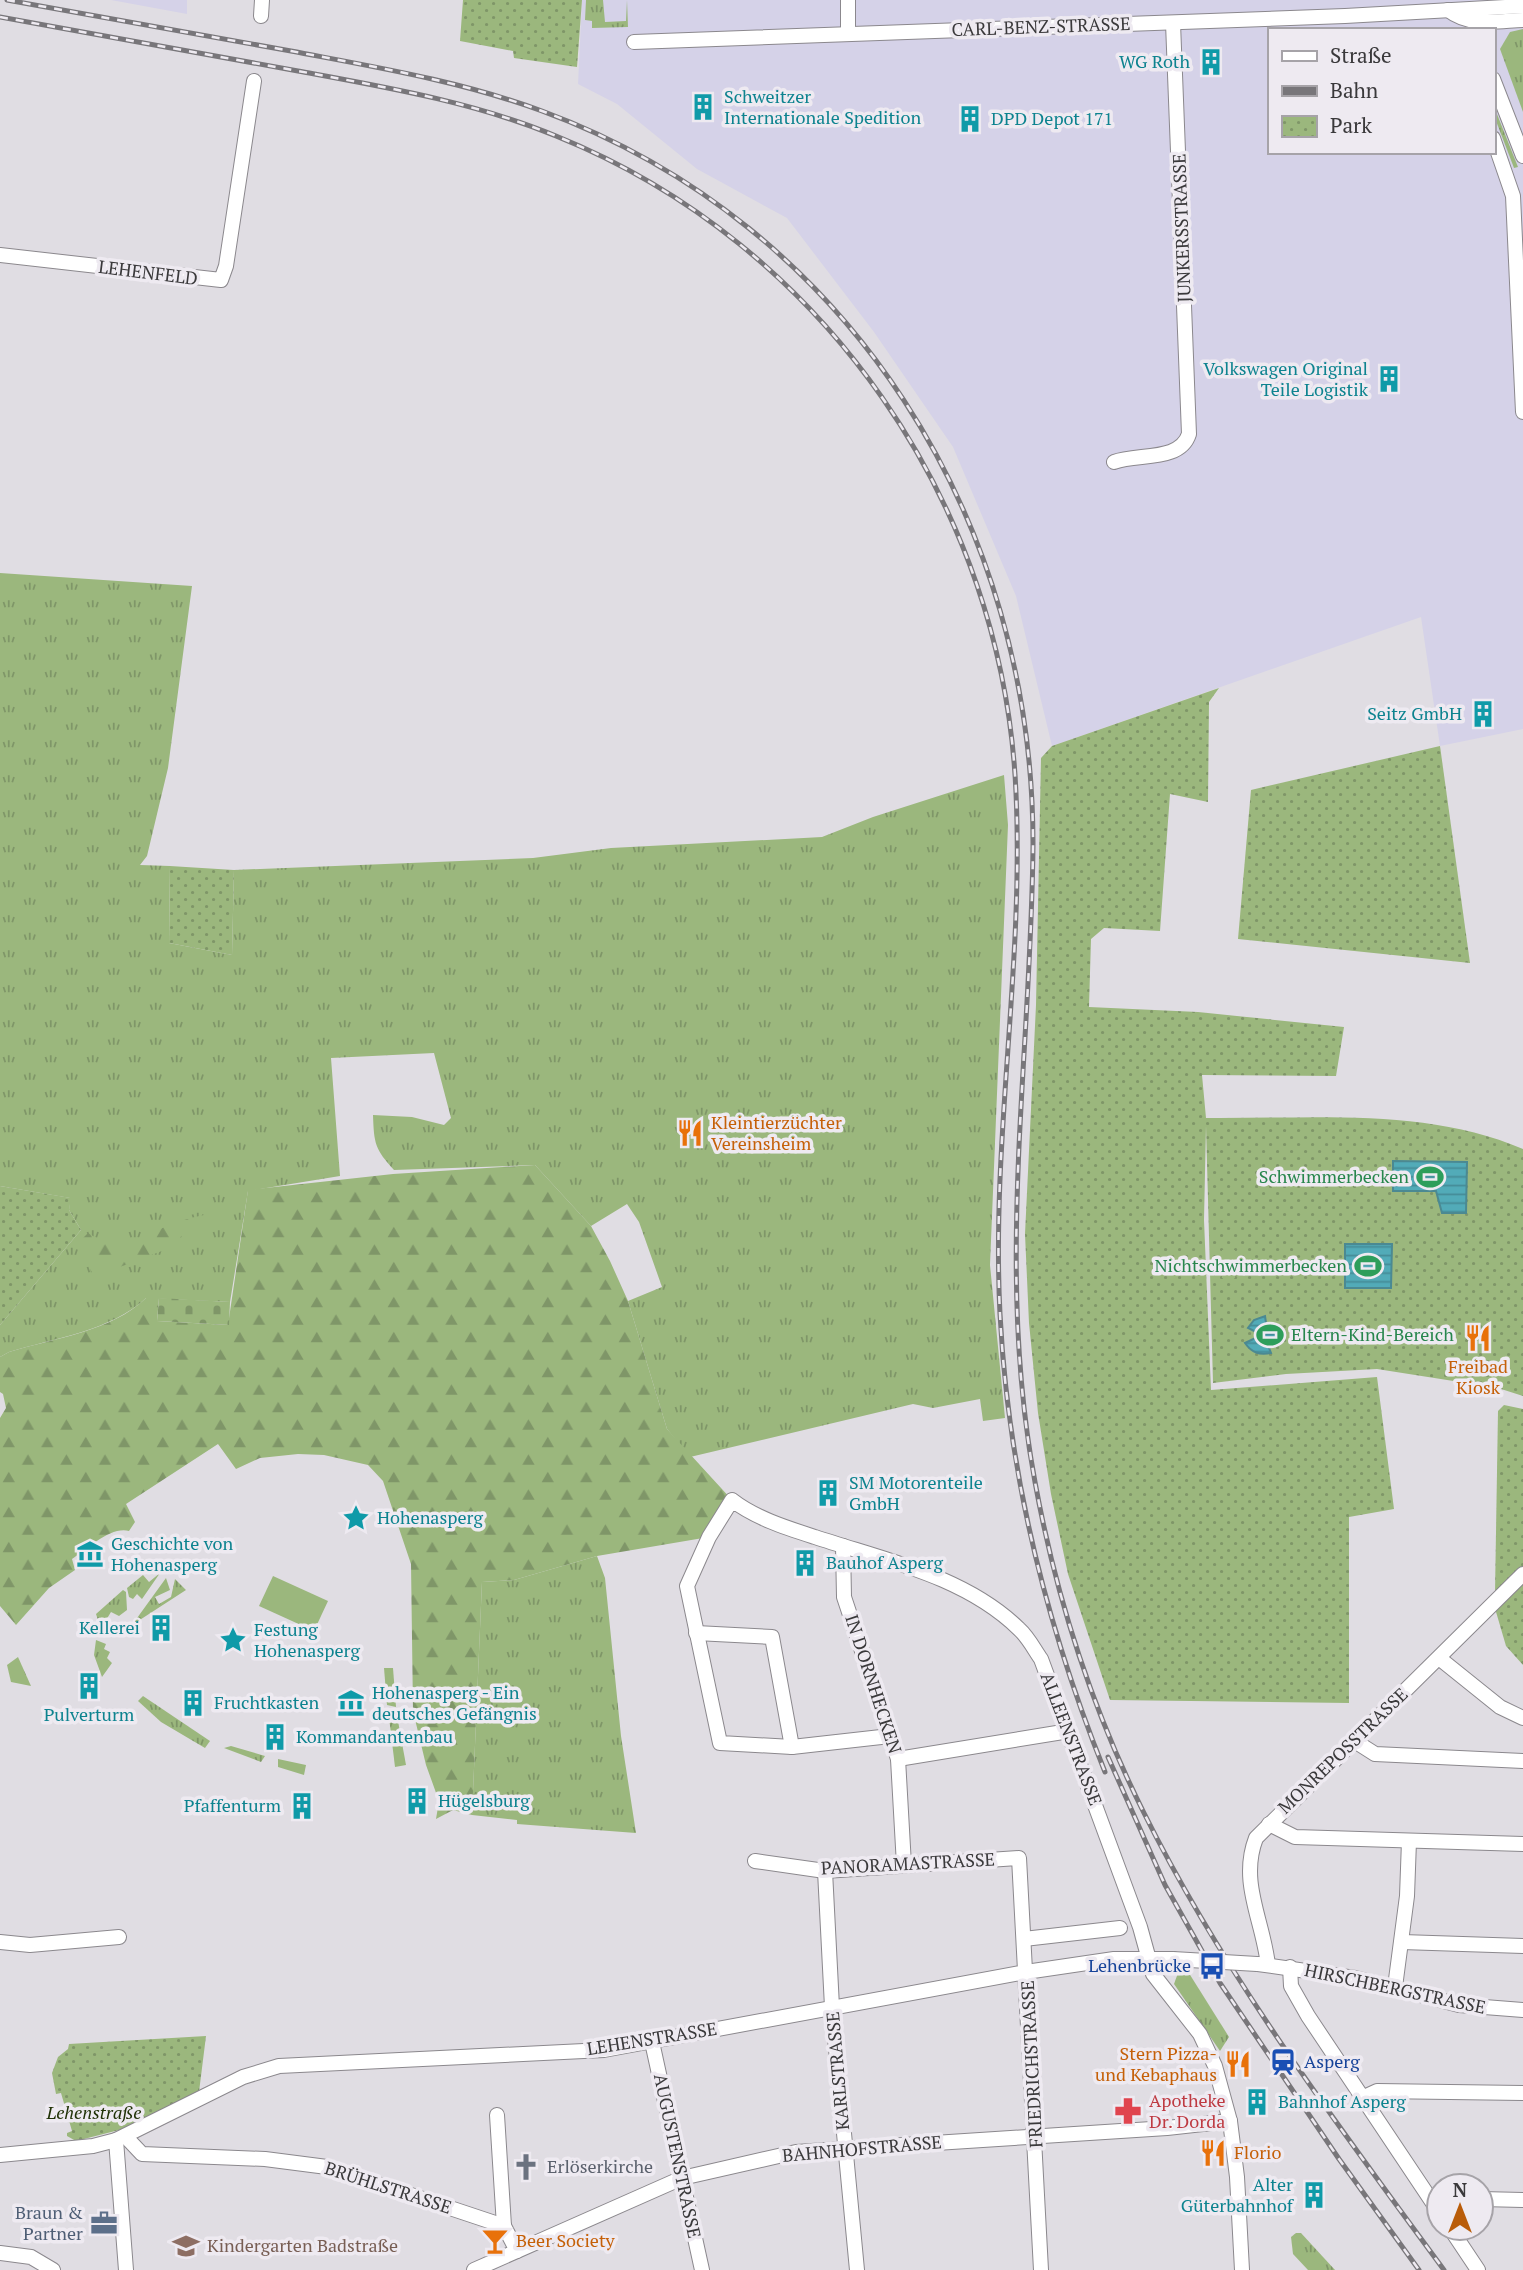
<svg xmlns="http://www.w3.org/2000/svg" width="1523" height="2270" viewBox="0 0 1523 2270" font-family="'PT Serif',serif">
<defs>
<pattern id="grass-tufts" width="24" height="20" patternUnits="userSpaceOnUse" patternTransform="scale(1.75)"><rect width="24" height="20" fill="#9bb77d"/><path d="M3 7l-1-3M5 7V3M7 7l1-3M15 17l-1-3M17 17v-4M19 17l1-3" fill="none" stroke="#7f9668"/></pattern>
<pattern id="forest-firs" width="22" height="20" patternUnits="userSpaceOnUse" patternTransform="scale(1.75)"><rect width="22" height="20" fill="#9bb77d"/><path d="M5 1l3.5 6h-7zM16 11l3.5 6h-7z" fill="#7f9668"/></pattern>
<pattern id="cemetery-stones" width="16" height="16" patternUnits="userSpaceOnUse" patternTransform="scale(1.75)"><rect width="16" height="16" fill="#9bb77d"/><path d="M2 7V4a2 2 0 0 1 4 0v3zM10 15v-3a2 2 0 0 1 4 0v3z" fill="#7f9668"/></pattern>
<pattern id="park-dots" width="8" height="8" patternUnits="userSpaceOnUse" patternTransform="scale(1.75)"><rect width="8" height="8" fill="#9bb77d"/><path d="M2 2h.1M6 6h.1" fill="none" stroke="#7f9668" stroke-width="1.8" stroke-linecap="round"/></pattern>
<pattern id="water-rules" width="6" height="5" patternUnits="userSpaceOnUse" patternTransform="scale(1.75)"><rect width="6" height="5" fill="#52abb8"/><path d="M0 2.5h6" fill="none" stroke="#458c97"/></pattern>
</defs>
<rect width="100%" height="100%" fill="#e0dde3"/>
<!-- commercial -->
<g fill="#d5d2e8" fill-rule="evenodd">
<polygon points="111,0 187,0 187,14"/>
<path d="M582,0H1523V729L1440,746L1421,617L1052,746L1016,596L953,447L874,332L787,218L697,169L617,104L578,84ZM1269,30H1493V152H1269Z"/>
</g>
<!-- grass -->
<g fill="url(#grass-tufts)">
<polygon points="586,0 603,0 605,22 626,21 627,0 628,27 592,28 592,21 585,20"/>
<polygon points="1523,29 1523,112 1500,49 1510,32"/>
<polygon points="1493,104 1518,167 1514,168 1493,113"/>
<path d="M0,573L192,586L168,768L147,856L140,865L170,866L169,943L232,955L234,870L533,858L611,848L822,837L873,817L1004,775L1008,825L990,1265L1005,1418L983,1421L980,1399L933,1408L913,1404L690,1457L667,1429L628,1301L662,1287L639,1222L627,1204L591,1226L535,1165L394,1170C375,1149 374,1144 373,1115L412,1117L444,1125L451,1118L434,1053L331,1058L340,1176L248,1191L230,1302L146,1298C111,1331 54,1338 9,1352L0,1357V1325L81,1230L69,1210L70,1198L0,1186Z"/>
<polygon points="597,1556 605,1578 621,1736 636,1833 517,1824 517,1820 472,1815 482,1582 514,1580"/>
<polygon points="160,1573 142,1599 137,1594 133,1599 129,1597 127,1588 143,1575 149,1582"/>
<polygon points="166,1578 170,1590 155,1597 159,1604 171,1597 175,1579 186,1590 132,1625"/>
<polygon points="123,1590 126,1592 127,1610 119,1616 111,1612 103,1625 99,1623 96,1614"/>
<polygon points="96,1640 106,1644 104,1649 110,1652 107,1658 112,1663 102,1677 94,1655"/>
<polygon points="18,1657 31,1686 11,1682 7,1665"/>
<polygon points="384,1668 393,1668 396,1707 387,1705"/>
<polygon points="143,1696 210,1741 205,1748 161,1722 138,1701"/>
<polygon points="388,1709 396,1710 406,1765 395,1767"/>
<polygon points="231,1746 265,1756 261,1762 224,1748"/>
<polygon points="278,1759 306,1765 304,1775 278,1767"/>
<polygon points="1187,1970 1229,2037 1220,2051 1174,1984 1178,1973"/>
<polygon points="1296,2233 1301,2233 1335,2270 1308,2270 1293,2254 1291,2237"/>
</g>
<!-- forest -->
<g fill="url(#forest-firs)">
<path d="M535,1165L591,1226L610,1261L628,1301L667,1429L732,1500L709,1537L597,1556L514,1580L482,1582L472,1815L453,1810L436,1819L439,1801L426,1765L413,1711L411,1564L383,1481L368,1465L324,1455L298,1454L260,1458L236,1469L218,1444L126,1504L135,1522L129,1531C111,1526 87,1549 72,1559L75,1570L49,1588L16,1625L0,1606V1418L6,1408L3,1394L0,1392V1357L9,1352C54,1338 111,1332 146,1298H159L157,1321L228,1325L248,1190L393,1174Z"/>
<path d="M204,1215H212L194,1225L167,1249L112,1270L105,1277L91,1275L90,1263L95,1256L76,1245L88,1233L98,1239L110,1235L118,1246C148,1235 173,1221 204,1215Z"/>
</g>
<!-- cemetery -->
<polygon fill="url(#cemetery-stones)" points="159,1298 230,1302 229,1325 157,1321"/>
<!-- park -->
<g fill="url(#park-dots)">
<polygon points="463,0 582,0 577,67 514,58 513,51 460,41"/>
<path d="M1219,688L1209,702L1208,802L1170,794L1160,931L1104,928L1091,939L1089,1007L1198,1012L1344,1027L1336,1076L1202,1075L1206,1118C1309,1119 1427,1107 1523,1149V1396L1498,1388L1377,1369L1286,1374L1213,1383L1206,1126L1204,1220L1211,1390L1377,1377L1394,1509L1349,1517V1703L1110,1700L1068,1574L1051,1494L1038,1413L1029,1323L1025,1234L1036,1005L1041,758L1052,746Z"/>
<polygon points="1440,746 1470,963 1238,939 1251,790"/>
<polygon points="170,866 234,870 232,955 169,943"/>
<polygon points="0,1186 71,1198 69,1210 81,1230 0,1325"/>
<polygon points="1504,1405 1523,1409 1523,1566 1495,1593 1498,1411"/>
<polygon points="1523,1579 1523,1665 1506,1646 1494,1605"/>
<polygon points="206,2036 199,2092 123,2129 76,2141 67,2136 67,2133 72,2131 61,2093 56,2094 52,2073 58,2057 68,2049 69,2044"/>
</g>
<!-- pitch -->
<g fill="#9bb77d">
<rect x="1222" y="1250" width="13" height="28"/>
<polygon points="273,1576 328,1601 314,1631 259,1606"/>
</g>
<!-- water -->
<g fill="url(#water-rules)" stroke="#4b8992" stroke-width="2">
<polygon points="1393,1161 1467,1162 1466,1213 1442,1213 1436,1191 1393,1191"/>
<polygon points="1345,1244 1392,1244 1391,1288 1345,1288"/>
<path d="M1265,1316L1266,1323L1275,1327L1278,1336L1275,1345L1269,1348L1271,1353C1259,1355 1252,1353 1245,1343L1262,1335L1248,1328L1254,1320Z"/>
</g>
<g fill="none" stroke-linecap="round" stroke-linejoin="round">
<defs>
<g id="minor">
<polyline points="848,0 848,32"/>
<path d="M1448,10C1470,27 1497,21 1523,20"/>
<polyline points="261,16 262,0"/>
<polyline points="634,42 1345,16 1523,6"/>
<polyline points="1493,79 1523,156"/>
<polyline points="1493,138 1513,196 1523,412"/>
<polyline points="0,255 221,280 226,266 254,81"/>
<path d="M1114,462C1138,453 1180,462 1189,434L1173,23"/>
<polyline points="843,1546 844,1597 898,1759 904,1865"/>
<polyline points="696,1633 772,1637 792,1747"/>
<polyline points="1439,1658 1500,1707 1523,1718"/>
<path d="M890,1736L792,1747L720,1743L687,1586L709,1537L732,1500C755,1518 787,1528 815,1537C884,1560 965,1576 1019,1629C1028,1637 1034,1649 1041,1659L1140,1927L1153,1974L1200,2034L1215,2066L1230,2121L1237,2177L1242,2270"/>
<polyline points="1353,1740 1375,1754 1523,1761"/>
<polyline points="898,1759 1069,1731"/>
<polyline points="1269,1824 1295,1837 1523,1844"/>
<polyline points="755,1861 825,1871 1019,1858 1041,2270"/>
<polyline points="825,1871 832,2007 857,2270"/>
<polyline points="1024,1939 1120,1928"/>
<polyline points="0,1942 30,1945 119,1937"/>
<polyline points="1402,1942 1523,1946"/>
<polyline points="1258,1964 1355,1978 1459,2005 1523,2010"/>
<path d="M1268,1965C1263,1920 1239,1882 1256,1838L1523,1574"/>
<polyline points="1290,1967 1291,1986 1308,2016 1439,2212"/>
<polyline points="1395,1987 1407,1896 1409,1841"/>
<polyline points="652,2042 702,2270"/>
<polyline points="1364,2097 1377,2091 1523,2093"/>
<polyline points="497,2115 504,2226"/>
<polyline points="125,2136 142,2154 265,2159 327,2167 504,2226 517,2251"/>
<polyline points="116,2140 126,2270"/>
<polyline points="0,2155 93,2146 116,2140 243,2077 279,2066 604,2050 1026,1972 1114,1959 1173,1959"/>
<polyline points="1481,2199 1523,2200"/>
<polyline points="1450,2228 1478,2270"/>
<polyline points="0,2253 31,2257 53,2270"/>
<polyline points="474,2270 682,2178 796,2152 1167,2128 1230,2121"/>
</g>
</defs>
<!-- minor casing -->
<use href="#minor" stroke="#8b888d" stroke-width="16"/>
<!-- minor -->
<use href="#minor" stroke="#fff" stroke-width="14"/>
<defs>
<g id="rail">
<path d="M7,0C101,17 196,34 291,51C375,67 461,81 542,111C851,225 1034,523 1033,846C1031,1060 995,1268 1035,1482C1056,1597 1092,1709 1144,1813C1225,1976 1337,2124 1444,2270"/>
<path d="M0,17C99,35 199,53 298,71C385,87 474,102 556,136C824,244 1004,506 1016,793C1024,967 991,1140 1000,1314C1008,1473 1046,1625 1105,1772"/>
<polyline points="1108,1757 1165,1885 1220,1983 1339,2159 1419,2270"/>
</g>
</defs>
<!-- rail casing -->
<use href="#rail" stroke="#78767a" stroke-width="5"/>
<!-- rail -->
<use href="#rail" stroke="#eeeaf1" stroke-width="2.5" stroke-dasharray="8" stroke-linecap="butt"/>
<defs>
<polyline id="minor-bridge" points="1173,1959 1257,1964"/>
</defs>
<!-- minor-bridge casing -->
<use href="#minor-bridge" stroke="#8b888d" stroke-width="16" stroke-linecap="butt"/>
<!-- minor-bridge -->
<use href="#minor-bridge" stroke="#fff" stroke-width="14"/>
</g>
<!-- icons -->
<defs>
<symbol id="building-bare" viewBox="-9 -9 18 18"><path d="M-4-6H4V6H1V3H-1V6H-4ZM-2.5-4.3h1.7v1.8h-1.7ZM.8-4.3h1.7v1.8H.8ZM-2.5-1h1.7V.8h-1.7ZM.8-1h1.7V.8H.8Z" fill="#0f9aa8" stroke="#eeeaf1" stroke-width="2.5" paint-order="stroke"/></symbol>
<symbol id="restaurant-bare" viewBox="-9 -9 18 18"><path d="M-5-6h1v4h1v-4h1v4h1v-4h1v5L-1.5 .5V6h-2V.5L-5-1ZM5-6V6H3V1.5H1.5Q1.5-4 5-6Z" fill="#e8710a" stroke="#eeeaf1" stroke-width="2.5" paint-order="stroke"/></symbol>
<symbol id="stadium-bare" viewBox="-9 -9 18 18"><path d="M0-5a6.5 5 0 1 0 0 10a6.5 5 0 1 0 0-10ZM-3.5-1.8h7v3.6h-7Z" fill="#2e9e5b" stroke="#eeeaf1" stroke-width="2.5" paint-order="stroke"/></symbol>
<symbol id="sight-bare" viewBox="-9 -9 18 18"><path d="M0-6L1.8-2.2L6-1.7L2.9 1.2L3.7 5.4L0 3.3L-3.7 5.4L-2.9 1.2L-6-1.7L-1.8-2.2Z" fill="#0f9aa8" stroke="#eeeaf1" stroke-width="2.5" paint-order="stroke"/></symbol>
<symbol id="museum-bare" viewBox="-9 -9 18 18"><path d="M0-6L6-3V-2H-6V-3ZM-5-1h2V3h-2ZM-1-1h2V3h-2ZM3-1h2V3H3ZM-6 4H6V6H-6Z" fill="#0f9aa8" stroke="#eeeaf1" stroke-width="2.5" paint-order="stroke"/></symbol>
<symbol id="bus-bare" viewBox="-9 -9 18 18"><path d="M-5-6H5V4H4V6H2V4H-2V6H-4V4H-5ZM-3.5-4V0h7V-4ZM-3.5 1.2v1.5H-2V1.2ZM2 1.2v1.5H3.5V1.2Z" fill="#1a4fb4" stroke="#eeeaf1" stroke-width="2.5" paint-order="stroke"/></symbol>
<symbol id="station-bare" viewBox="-9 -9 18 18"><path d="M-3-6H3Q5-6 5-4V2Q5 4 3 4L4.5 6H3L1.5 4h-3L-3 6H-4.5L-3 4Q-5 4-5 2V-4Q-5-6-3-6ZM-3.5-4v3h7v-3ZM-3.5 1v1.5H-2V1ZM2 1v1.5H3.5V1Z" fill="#1a4fb4" stroke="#eeeaf1" stroke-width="2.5" paint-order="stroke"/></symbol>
<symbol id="pharmacy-bare" viewBox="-9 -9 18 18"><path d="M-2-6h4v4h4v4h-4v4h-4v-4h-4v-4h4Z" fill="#e0444e" stroke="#eeeaf1" stroke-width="2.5" paint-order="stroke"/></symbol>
<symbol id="church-bare" viewBox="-9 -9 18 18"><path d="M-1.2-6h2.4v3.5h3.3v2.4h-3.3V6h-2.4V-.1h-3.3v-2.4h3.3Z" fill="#6b7280" stroke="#eeeaf1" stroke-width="2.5" paint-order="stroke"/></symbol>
<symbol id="office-bare" viewBox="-9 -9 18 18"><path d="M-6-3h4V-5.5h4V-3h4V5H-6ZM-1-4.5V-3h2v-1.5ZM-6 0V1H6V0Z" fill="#5c6f8a" stroke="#eeeaf1" stroke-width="2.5" paint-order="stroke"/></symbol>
<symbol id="bar-bare" viewBox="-9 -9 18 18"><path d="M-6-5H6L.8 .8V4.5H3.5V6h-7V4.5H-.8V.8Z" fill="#e8710a" stroke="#eeeaf1" stroke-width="2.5" paint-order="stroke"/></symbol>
<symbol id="school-bare" viewBox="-9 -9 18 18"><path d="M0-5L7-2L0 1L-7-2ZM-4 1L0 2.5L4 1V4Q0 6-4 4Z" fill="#8d6e63" stroke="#eeeaf1" stroke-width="2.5" paint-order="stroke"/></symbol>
</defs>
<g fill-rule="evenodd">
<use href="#building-bare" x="1192" y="43" width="38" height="38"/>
<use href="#building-bare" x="684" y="88" width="38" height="38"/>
<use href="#building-bare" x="951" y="100" width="38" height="38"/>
<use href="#building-bare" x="1370" y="360" width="38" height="38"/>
<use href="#building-bare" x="1464" y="695" width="38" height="38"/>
<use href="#restaurant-bare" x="671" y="1114" width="38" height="38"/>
<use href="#stadium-bare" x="1411" y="1158" width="38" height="38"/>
<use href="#stadium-bare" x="1349" y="1247" width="38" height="38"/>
<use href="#stadium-bare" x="1251" y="1316" width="38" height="38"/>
<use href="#restaurant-bare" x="1459" y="1319" width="38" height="38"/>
<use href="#building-bare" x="809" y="1474" width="38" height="38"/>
<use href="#sight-bare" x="337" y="1499" width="38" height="38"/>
<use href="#museum-bare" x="71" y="1535" width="38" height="38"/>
<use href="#building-bare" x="786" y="1544" width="38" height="38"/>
<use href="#building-bare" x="142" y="1609" width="38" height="38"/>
<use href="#sight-bare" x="214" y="1621" width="38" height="38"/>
<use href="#building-bare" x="70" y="1667" width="38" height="38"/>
<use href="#building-bare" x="174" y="1684" width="38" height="38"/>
<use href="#museum-bare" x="332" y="1684" width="38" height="38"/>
<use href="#building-bare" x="256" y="1718" width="38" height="38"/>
<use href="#building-bare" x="398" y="1782" width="38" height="38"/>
<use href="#building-bare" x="283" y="1787" width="38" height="38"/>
<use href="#bus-bare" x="1193" y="1947" width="38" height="38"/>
<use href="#station-bare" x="1264" y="2043" width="38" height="38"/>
<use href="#restaurant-bare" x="1219" y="2045" width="38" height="38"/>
<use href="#building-bare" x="1238" y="2083" width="38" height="38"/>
<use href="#pharmacy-bare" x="1109" y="2092" width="38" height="38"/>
<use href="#restaurant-bare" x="1194" y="2134" width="38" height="38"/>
<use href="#church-bare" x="507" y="2148" width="38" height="38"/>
<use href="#building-bare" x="1295" y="2176" width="38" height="38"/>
<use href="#office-bare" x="85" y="2204" width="38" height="38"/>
<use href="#bar-bare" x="476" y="2222" width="38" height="38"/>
<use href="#school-bare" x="167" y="2227" width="38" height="38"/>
</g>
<g text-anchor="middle" stroke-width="7" stroke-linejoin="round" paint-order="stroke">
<!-- street labels -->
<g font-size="18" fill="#3a393b" stroke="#eeeaf1">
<text transform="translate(1041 27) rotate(-2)" y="6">CARL-BENZ-STRASSE</text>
<text transform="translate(1182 228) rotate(-92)" y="6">JUNKERSSTRASSE</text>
<text transform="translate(148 273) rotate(7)" y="6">LEHENFELD</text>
<text transform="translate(873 1684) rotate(72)" y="6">IN DORNHECKEN</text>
<text transform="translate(1071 1739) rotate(69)" y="6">ALLEENSTRASSE</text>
<text transform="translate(1343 1751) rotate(-44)" y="6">MONREPOSSTRASSE</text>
<text transform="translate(908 1864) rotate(-3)" y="6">PANORAMASTRASSE</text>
<text transform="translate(1395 1989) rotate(12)" y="6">HIRSCHBERGSTRASSE</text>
<text transform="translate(652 2039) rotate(-9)" y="6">LEHENSTRASSE</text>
<text transform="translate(1032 2064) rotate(-93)" y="6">FRIEDRICHSTRASSE</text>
<text transform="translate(838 2071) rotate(-95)" y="6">KARLSTRASSE</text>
<text transform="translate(862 2149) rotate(-5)" y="6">BAHNHOFSTRASSE</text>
<text transform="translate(677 2156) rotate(78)" y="6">AUGUSTENSTRASSE</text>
<text transform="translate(388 2188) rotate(18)" y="6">BRÜHLSTRASSE</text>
</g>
<!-- culture labels -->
<g font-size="18" fill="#0d838f" stroke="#eeeaf1" text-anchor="start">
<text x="1190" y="68" text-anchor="end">WG Roth</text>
<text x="724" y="103">Schweitzer<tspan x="724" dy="21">Internationale Spedition</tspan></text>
<text x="991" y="125">DPD Depot 171</text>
<text x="1368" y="375" text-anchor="end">Volkswagen Original<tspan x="1368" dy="21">Teile Logistik</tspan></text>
<text x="1462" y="720" text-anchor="end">Seitz GmbH</text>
<text x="849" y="1489">SM Motorenteile<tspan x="849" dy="21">GmbH</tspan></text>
<text x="377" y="1524">Hohenasperg</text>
<text x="111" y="1550">Geschichte von<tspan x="111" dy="21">Hohenasperg</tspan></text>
<text x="826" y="1569">Bauhof Asperg</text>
<text x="140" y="1634" text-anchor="end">Kellerei</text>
<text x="254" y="1636">Festung<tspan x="254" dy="21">Hohenasperg</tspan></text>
<text x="372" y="1699">Hohenasperg - Ein<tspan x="372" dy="21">deutsches Gefängnis</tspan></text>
<text x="214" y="1709">Fruchtkasten</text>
<text x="89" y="1721" text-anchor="middle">Pulverturm</text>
<text x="296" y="1743">Kommandantenbau</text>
<text x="438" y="1807">Hügelsburg</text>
<text x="281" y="1812" text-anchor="end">Pfaffenturm</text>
<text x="1278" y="2108">Bahnhof Asperg</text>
<text x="1293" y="2191" text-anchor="end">Alter<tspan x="1293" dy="21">Güterbahnhof</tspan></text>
</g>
<!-- food labels -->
<g font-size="18" fill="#c56008" stroke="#eeeaf1" text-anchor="start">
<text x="711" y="1129">Kleintierzüchter<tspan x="711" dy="21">Vereinsheim</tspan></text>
<text x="1478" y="1373" text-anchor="middle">Freibad<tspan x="1478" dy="21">Kiosk</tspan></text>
<text x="1217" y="2060" text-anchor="end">Stern Pizza-<tspan x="1217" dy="21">und Kebaphaus</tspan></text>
<text x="1234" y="2159">Florio</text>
<text x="516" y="2247">Beer Society</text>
</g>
<!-- leisure labels -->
<g font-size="18" fill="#27864d" stroke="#eeeaf1" text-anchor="end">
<text x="1409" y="1183">Schwimmerbecken</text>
<text x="1347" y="1272">Nichtschwimmerbecken</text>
<text x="1291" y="1341" text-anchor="start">Eltern-Kind-Bereich</text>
</g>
<!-- transit labels -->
<g font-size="18" fill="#164399" stroke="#eeeaf1" text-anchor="end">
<text x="1191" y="1972">Lehenbrücke</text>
<text x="1304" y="2068" text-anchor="start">Asperg</text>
</g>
<!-- health labels -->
<g font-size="18" fill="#be3a42" stroke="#eeeaf1" text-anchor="start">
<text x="1149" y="2107">Apotheke<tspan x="1149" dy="21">Dr. Dorda</tspan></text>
</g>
<!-- park labels -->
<g font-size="18" font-style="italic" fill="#203206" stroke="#eeeaf1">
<text x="94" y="2119">Lehenstraße</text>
</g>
<!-- worship labels -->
<g font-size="18" fill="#5b616d" stroke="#eeeaf1" text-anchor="start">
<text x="547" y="2173">Erlöserkirche</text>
</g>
<!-- service labels -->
<g font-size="18" fill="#4e5e75" stroke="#eeeaf1" text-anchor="end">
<text x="83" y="2219">Braun &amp;<tspan x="83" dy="21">Partner</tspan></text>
</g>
<!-- education labels -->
<g font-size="18" fill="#785e54" stroke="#eeeaf1" text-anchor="start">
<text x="207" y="2252">Kindergarten Badstraße</text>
</g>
</g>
<!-- legend -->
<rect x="1268" y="28" width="228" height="126" fill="#eeeaf1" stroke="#a6a3a8" stroke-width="2"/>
<rect x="1282" y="51" width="35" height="10" fill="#ffffff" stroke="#a6a3a8" stroke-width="2"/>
<text x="1330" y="63" font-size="21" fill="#3a393b">Straße</text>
<rect x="1282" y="86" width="35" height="10" fill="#78767a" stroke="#a6a3a8" stroke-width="2"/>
<text x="1330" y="98" font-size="21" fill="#3a393b">Bahn</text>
<rect x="1282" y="116" width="35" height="21" fill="url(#park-dots)" stroke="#a6a3a8" stroke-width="2"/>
<text x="1330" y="133" font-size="21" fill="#3a393b">Park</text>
<!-- north arrow -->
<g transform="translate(1460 2207)"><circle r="33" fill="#eeeaf1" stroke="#a6a3a8" stroke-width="2"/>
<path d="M0-5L12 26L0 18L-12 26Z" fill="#b95c09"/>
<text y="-10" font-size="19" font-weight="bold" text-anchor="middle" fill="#3a393b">N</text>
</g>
</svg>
